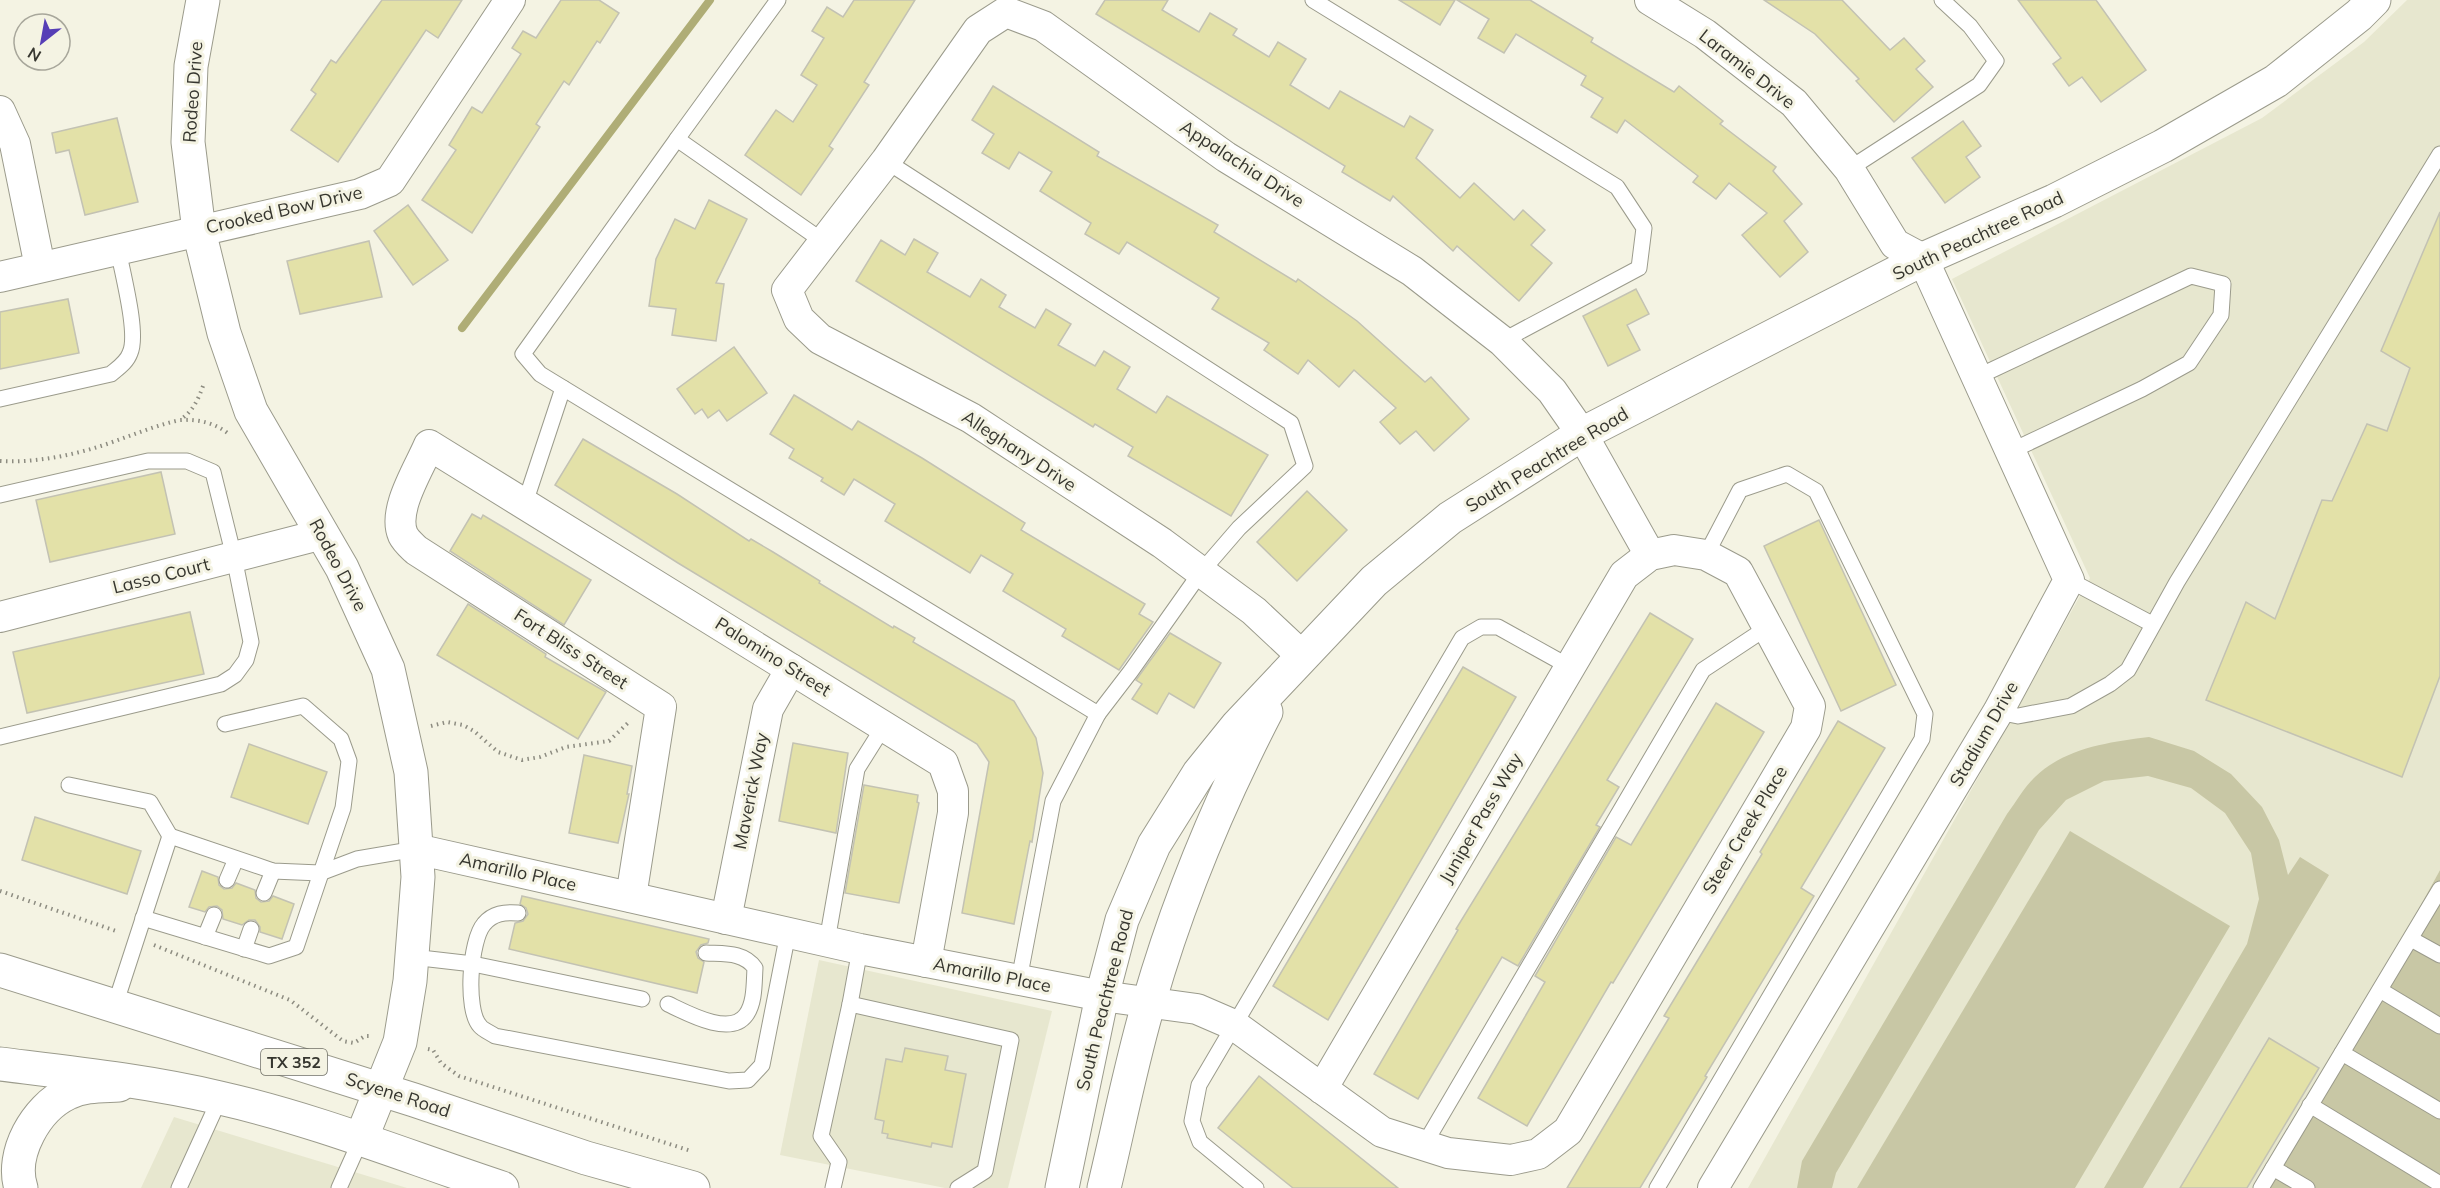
<svg xmlns="http://www.w3.org/2000/svg" width="2440" height="1188" viewBox="0 0 2440 1188" font-family="Mulish,sans-serif">
<rect width="100%" height="100%" fill="#f4f3e3"/>
<!-- built -->
<g fill="#e7e7cf">
<polygon points="2407,0 2440,0 2440,870 2265,1188 1748,1188 2090,578 1952,279 2262,118 2364,42"/>
<polygon points="819,960 1052,1011 1008,1188 945,1188 780,1155"/>
<polygon points="174,1117 407,1188 141,1188"/>
</g>
<!-- green -->
<g fill="#c8c7a5">
<path d="M2149,737L2194,751L2231,774L2262,807L2279,840L2288,875L2300,857L2329,875L2143,1188H2104L2247,944L2259,899L2251,853L2225,813L2191,788L2148,776L2104,781L2066,800L2039,830L1836,1173L1832,1188H1797L1802,1161L2007,814C2016,802 2024,787 2035,777C2065,748 2109,742 2149,737Z"/>
<polygon points="2070,831 2230,926 2075,1188 1857,1188"/>
<polygon points="2440,870 2440,1188 2265,1188"/>
</g>
<g fill="none" stroke-linecap="round" stroke-linejoin="round">
<!-- stream -->
<polyline stroke="#afad76" stroke-width="8" points="462,328 710,0"/>
</g>
<!-- building -->
<g fill="#e3e1a8" stroke="#c3c2b3" stroke-width="1.5">
<polygon points="382,0 462,0 438,38 426,30 338,162 291,130 316,94 311,90 331,60 336,63"/>
<polygon points="561,0 599,0 619,13 600,43 597,41 569,85 564,81 536,124 540,127 472,233 422,200 456,150 449,145 472,107 482,113 521,54 512,48 523,31 536,38"/>
<polygon points="854,0 915,0 864,82 869,85 829,146 833,149 801,195 745,155 776,110 793,122 817,85 801,75 824,38 812,31 827,7 843,17"/>
<polygon points="1105,0 1168,0 1162,10 1199,32 1210,13 1237,29 1233,35 1269,57 1278,42 1306,59 1290,85 1329,109 1340,91 1404,127 1410,116 1433,130 1416,158 1460,198 1474,183 1514,220 1523,210 1545,230 1531,245 1552,263 1519,301 1457,246 1453,251 1393,196 1390,201 1342,172 1345,166 1096,14"/>
<polygon points="1399,0 1455,0 1440,25"/>
<polygon points="1457,0 1530,0 1593,38 1591,42 1674,92 1679,86 1723,121 1720,124 1776,167 1773,171 1802,204 1784,221 1808,252 1780,277 1742,235 1767,213 1729,183 1716,199 1693,182 1698,176 1625,120 1617,133 1591,117 1603,98 1581,85 1586,76 1516,34 1504,53 1478,38 1489,19"/>
<polygon points="1764,0 1842,0 1890,50 1904,38 1925,61 1916,69 1933,87 1894,122 1856,81 1859,79 1815,34"/>
<polygon points="2018,0 2096,0 2146,70 2101,102 2082,77 2069,86 2053,64 2061,58"/>
<polygon points="993,86 1099,152 1097,156 1218,225 1214,232 1296,282 1298,279 1357,321 1425,382 1431,377 1469,419 1434,451 1416,431 1400,444 1380,422 1396,408 1354,370 1339,387 1308,360 1298,374 1264,350 1269,343 1212,309 1219,298 1127,242 1119,254 1085,234 1091,223 1040,191 1052,172 1019,152 1009,169 982,153 994,134 972,120"/>
<polygon points="117,118 138,202 85,215 69,150 56,153 52,133"/>
<polygon points="1963,121 1981,146 1966,157 1980,177 1945,203 1912,158"/>
<polygon points="709,200 747,219 716,283 724,284 716,341 672,335 676,309 649,306 656,259 675,219 695,229"/>
<polygon points="408,205 448,260 413,285 374,231"/>
<polygon points="2440,212 2440,676 2402,777 2206,700 2246,602 2275,619 2322,500 2332,501 2367,424 2387,431 2410,368 2381,351"/>
<polygon points="914,239 938,253 927,272 970,297 981,279 1006,295 999,307 1035,328 1046,309 1071,324 1058,345 1095,366 1104,351 1130,367 1117,389 1156,413 1167,396 1268,455 1231,516 1128,456 1133,447 1095,424 1093,427 856,281 881,240 905,255"/>
<polygon points="369,241 382,297 300,314 287,261"/>
<polygon points="1636,289 1649,314 1627,325 1640,350 1608,366 1583,316"/>
<polygon points="68,299 79,353 0,369 0,312"/>
<polygon points="734,347 767,393 727,421 719,410 708,418 702,409 695,414 677,389"/>
<polygon points="794,395 852,430 858,421 922,458 1025,523 1021,530 1145,604 1139,614 1153,622 1119,670 1062,636 1066,629 1003,591 1013,574 981,555 970,573 885,521 895,504 854,479 844,495 821,481 823,478 789,458 794,449 770,434"/>
<polygon points="583,439 677,494 749,541 751,539 773,552 820,581 819,583 893,628 894,626 915,638 913,642 1014,701 1036,738 1043,773 1032,842 1030,841 1014,924 962,913 989,762 977,744 678,563 555,485"/>
<polygon points="161,472 175,534 50,562 36,500"/>
<polygon points="1307,491 1347,530 1297,581 1257,542"/>
<polygon points="472,514 481,519 483,515 591,580 564,625 450,551"/>
<polygon points="1819,520 1896,685 1841,711 1764,546"/>
<polygon points="468,604 546,654 545,657 606,692 578,739 437,655"/>
<polygon points="190,612 204,674 27,713 13,652"/>
<polygon points="1650,613 1693,639 1607,780 1619,787 1596,825 1600,827 1518,966 1502,957 1418,1099 1374,1074 1458,930 1456,929"/>
<polygon points="1170,633 1221,663 1194,708 1169,693 1157,714 1132,699 1142,684 1136,680"/>
<polygon points="1463,667 1516,697 1328,1020 1273,986"/>
<polygon points="1716,703 1764,732 1613,983 1611,982 1527,1126 1478,1098 1545,982 1535,976 1616,837 1631,845"/>
<polygon points="1838,721 1885,748 1801,888 1814,896 1705,1076 1707,1077 1640,1188 1567,1188 1669,1018 1664,1016 1762,854 1760,852"/>
<polygon points="793,743 848,753 836,833 779,821"/>
<polygon points="249,744 327,772 308,824 231,797"/>
<polygon points="584,755 632,766 627,794 629,794 618,843 569,833"/>
<polygon points="864,785 918,795 917,802 919,803 899,903 845,893"/>
<polygon points="35,817 141,851 127,894 22,860"/>
<polygon points="202,871 218,877 219,885 224,889 232,888 236,883 255,890 256,898 261,902 269,901 273,896 294,904 282,939 260,932 260,927 255,920 249,920 242,925 223,919 222,910 217,906 209,907 205,912 189,907"/>
<polygon points="522,896 709,939 708,943 701,945 696,952 698,958 704,962 697,993 509,949 515,923 523,921 528,914 526,908 520,904"/>
<polygon points="2269,1038 2319,1068 2247,1188 2180,1188"/>
<polygon points="905,1048 948,1056 945,1070 966,1074 952,1147 932,1143 931,1147 887,1138 888,1134 882,1133 884,1121 875,1119 886,1059 902,1062"/>
<polygon points="1259,1076 1398,1188 1293,1188 1218,1128"/>
</g>
<g fill="none" stroke-linecap="round" stroke-linejoin="round">
<defs>
<g id="service">
<polyline points="1313,0 1617,187 1644,228 1639,268 1502,341"/>
<polyline points="677,139 778,0"/>
<polyline points="1849,169 1979,85 1996,61 1970,26 1942,0"/>
<polyline points="824,242 677,139 523,354 540,374 1098,714 1131,671 1201,572 1239,528 1305,466 1291,423 886,161"/>
<polyline points="1977,377 2191,276 2223,284 2221,315 2189,363 2142,389 2011,451"/>
<path d="M0,399L111,374C118,368 127,362 130,353C139,334 122,272 118,249"/>
<polyline points="0,495 148,461 187,461 213,472 234,557 251,642 246,660 235,675 221,684 0,737"/>
<polyline points="525,503 563,388"/>
<polyline points="2069,580 2152,624"/>
<polyline points="1998,712 2018,716 2071,706 2110,684 2128,670 2177,582 2440,154"/>
<polyline points="69,785 150,802 170,836"/>
<polyline points="227,880 236,859"/>
<polyline points="264,893 273,871"/>
<path d="M518,913C505,912 493,913 484,924C470,940 465,1010 480,1026C483,1030 491,1033 495,1036L729,1081L748,1080L762,1065L788,933"/>
<polyline points="143,918 269,956 296,947 343,808 349,761 341,739 303,706 225,724"/>
<polyline points="205,937 214,915"/>
<polyline points="2411,939 2440,955"/>
<polyline points="827,941 857,769 884,726"/>
<polyline points="244,949 251,929"/>
<polyline points="412,957 473,964 642,999"/>
<polyline points="1019,980 1053,801 1098,714"/>
<polyline points="2380,990 2440,1026"/>
<path d="M668,1004C687,1013 730,1037 746,1015C755,1003 754,983 755,968C744,952 725,954 706,953"/>
<polyline points="850,1004 860,949"/>
<polyline points="115,1005 170,836 273,871 320,873 357,859 416,849"/>
<polyline points="2342,1053 2440,1111"/>
<polyline points="2310,1105 2440,1184"/>
<polyline points="1424,1145 1703,670 1768,627"/>
<polyline points="2273,1168 2307,1188"/>
<polyline points="179,1188 220,1098"/>
<polyline points="339,1188 361,1139"/>
<polyline points="833,1188 839,1162 821,1136 850,1004 1011,1040 985,1171 958,1188"/>
<polyline points="1256,1188 1200,1142 1192,1121 1199,1085 1462,638 1481,627 1498,627 1570,667"/>
<polyline points="1657,1188 1922,739 1925,714 1816,491 1787,474 1740,490 1706,555"/>
<polyline points="2261,1188 2440,889"/>
</g>
<g id="minor">
<polyline points="1650,0 1705,34 1794,103 1849,169 1895,244 1923,259 2069,580 1998,712 1713,1188"/>
<polyline points="0,111 15,144 40,267"/>
<polyline points="0,277 360,194 390,181 510,0"/>
<polyline points="0,617 323,534"/>
<polyline points="1302,656 1254,611 1162,543 971,418 820,339 799,319 787,290 886,161 978,30 1006,12 1043,26 1226,157 1412,271 1502,341 1552,391 1582,434 1650,555"/>
<polyline points="416,849 860,949 1102,996 1197,1009 1234,1025 1382,1132 1448,1153 1511,1160 1538,1154 1568,1131 1806,728 1810,706 1738,572 1706,555 1674,550 1650,555 1624,575 1322,1089"/>
<path d="M631,897L661,707L416,550C412,546 406,541 403,535C392,510 419,469 429,445L943,763L953,791V813L926,962"/>
<polyline points="726,919 768,709 791,669"/>
</g>
<polyline id="tertiary" points="203,0 191,66 188,142 199,231 224,333 251,411 342,568 388,669 411,772 418,877 410,981 400,1042 361,1139"/>
<g id="secondary">
<path d="M21,1188C10,1154 36,1108 68,1093C84,1085 102,1086 119,1085"/>
<polyline points="1062,1188 1102,996 1122,920 1154,845 1199,773 1237,726 1374,581 1450,518 1582,434 1923,259 2054,201 2163,146 2276,81 2359,15 2374,0"/>
<path d="M1104,1188C1119,1126 1131,1063 1149,1002C1178,901 1218,805 1266,712"/>
</g>
<g id="primary">
<polyline points="0,970 414,1100 586,1158 693,1188"/>
<path d="M0,1064C73,1073 148,1081 220,1098C317,1120 408,1157 502,1188"/>
</g>
</defs>
<!-- service casing -->
<use href="#service" stroke="#9b9b8c" stroke-width="17"/>
<!-- minor casing -->
<use href="#minor" stroke="#9b9b8c" stroke-width="32"/>
<!-- tertiary casing -->
<use href="#tertiary" stroke="#9b9b8c" stroke-width="35"/>
<!-- secondary casing -->
<use href="#secondary" stroke="#9b9b8c" stroke-width="35"/>
<!-- primary casing -->
<use href="#primary" stroke="#9b9b8c" stroke-width="35"/>
<!-- path -->
<g stroke="#8d8c81" stroke-width="4" stroke-dasharray="1.5 4.5" stroke-linecap="butt">
<path d="M203,386C198,400 193,411 180,420C199,419 216,423 230,435"/>
<path d="M0,461C33,463 69,456 101,446C128,437 153,426 180,420"/>
<polyline points="431,726 447,722 463,725 474,731 498,752 522,760 540,757 566,747 609,741 630,721"/>
<polyline points="0,891 119,932"/>
<polyline points="154,945 290,1000 343,1041 354,1043 365,1036 371,1036"/>
<polyline points="428,1049 433,1050 441,1063 459,1076 691,1151"/>
</g>
<!-- service -->
<use href="#service" stroke="#fff" stroke-width="15"/>
<!-- minor -->
<use href="#minor" stroke="#fff" stroke-width="30"/>
<!-- tertiary -->
<use href="#tertiary" stroke="#fff" stroke-width="33"/>
<!-- secondary -->
<use href="#secondary" stroke="#fff" stroke-width="33"/>
<!-- primary -->
<use href="#primary" stroke="#fff" stroke-width="33"/>
</g>
<g text-anchor="middle" stroke-width="6" stroke-linejoin="round" paint-order="stroke">
<!-- shield labels -->
<rect fill="#f4f3e3" stroke="#6f6f65" stroke-width="1.5" x="261" y="1049" width="66" height="26" rx="4.5"/>
<g font-size="16" font-weight="bold" fill="#36362f">
<text x="294" y="1068">TX 352</text>
</g>
<!-- street labels -->
<g font-size="18" fill="#36362f" stroke="#f4f3e3">
<text transform="translate(1747 69) rotate(38)" y="6">Laramie Drive</text>
<text transform="translate(193 92) rotate(-86)" y="6">Rodeo Drive</text>
<text transform="translate(1242 164) rotate(33)" y="6">Appalachia Drive</text>
<text transform="translate(284 210) rotate(-13)" y="6">Crooked Bow Drive</text>
<text transform="translate(1978 236) rotate(-25)" y="6">South Peachtree Road</text>
<text transform="translate(1019 451) rotate(33)" y="6">Alleghany Drive</text>
<text transform="translate(1547 460) rotate(-31)" y="6">South Peachtree Road</text>
<text transform="translate(338 565) rotate(62)" y="6">Rodeo Drive</text>
<text transform="translate(161 576) rotate(-14)" y="6">Lasso Court</text>
<text transform="translate(571 649) rotate(33)" y="6">Fort Bliss Street</text>
<text transform="translate(773 657) rotate(32)" y="6">Palomino Street</text>
<text transform="translate(1984 734) rotate(-60)" y="6">Stadium Drive</text>
<text transform="translate(751 791) rotate(-79)" y="6">Maverick Way</text>
<text transform="translate(1481 818) rotate(-60)" y="6">Juniper Pass Way</text>
<text transform="translate(1745 830) rotate(-59)" y="6">Steer Creek Place</text>
<text transform="translate(518 872) rotate(13)" y="6">Amarillo Place</text>
<text transform="translate(992 975) rotate(11)" y="6">Amarillo Place</text>
<text transform="translate(1105 1000) rotate(-76)" y="6">South Peachtree Road</text>
<text transform="translate(398 1095) rotate(18)" y="6">Scyene Road</text>
</g>
</g>
<!-- north arrow -->
<g transform="translate(42 42) rotate(211)"><circle r="28" fill="#f4f3e3" stroke="#a8a79b" stroke-width="1.5"/>
<path d="M0-4.5L10 22L0 15L-10 22Z" fill="#563eb6"/>
<text y="-9" font-size="16" font-weight="bold" text-anchor="middle" fill="#36362f">N</text>
</g>
</svg>
